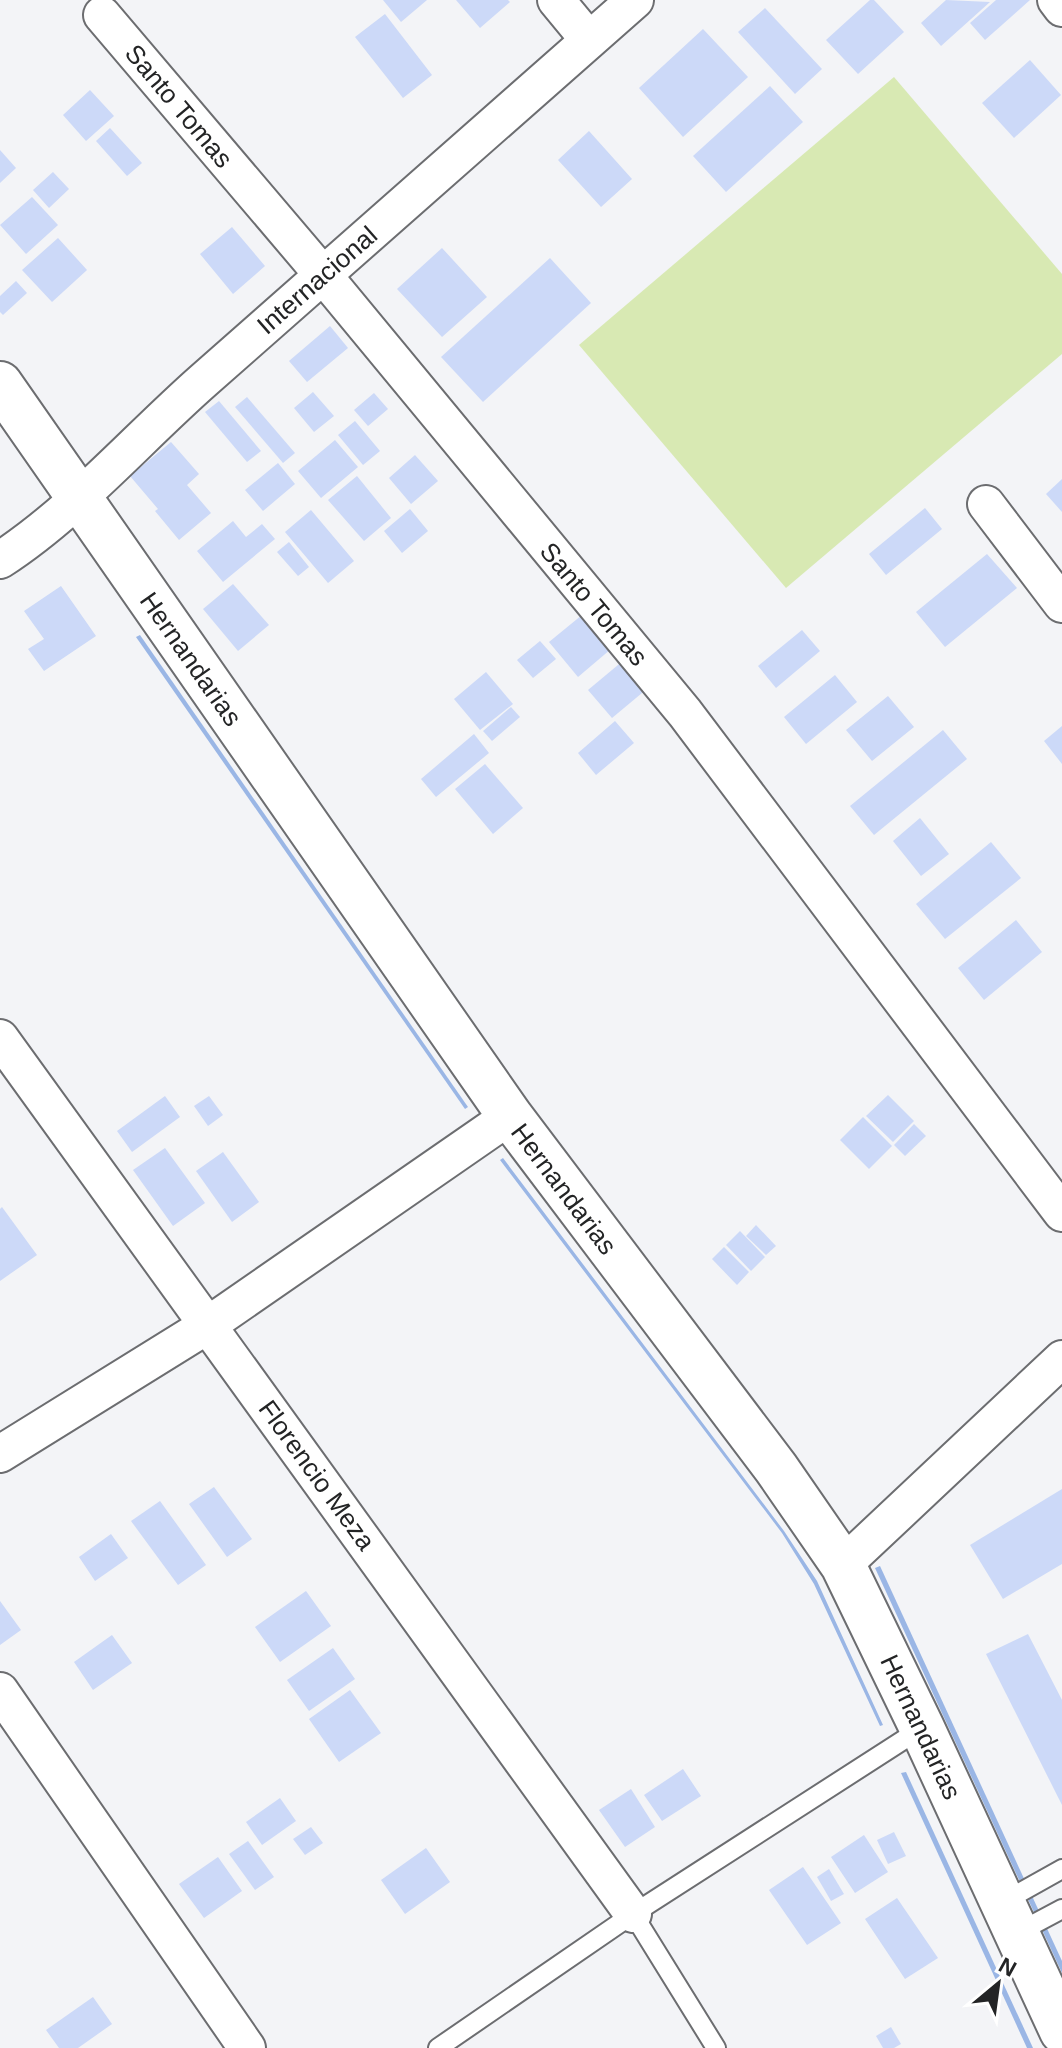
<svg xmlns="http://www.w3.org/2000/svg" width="1062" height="2048" viewBox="0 0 1062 2048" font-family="Helvetica,sans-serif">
<rect width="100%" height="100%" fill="#f3f4f7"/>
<!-- green -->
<polygon fill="#d8e9b3" points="894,77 1062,274 1062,354 786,588 579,345"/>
<!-- water -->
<g fill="#9ab6e5">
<polygon points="140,635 468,1107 465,1109 136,637"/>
<polygon points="503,1158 784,1531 817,1581 883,1725 880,1726 814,1584 782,1533 500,1160"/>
<polygon points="880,1566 1062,1961 1062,1973 875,1568"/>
<polygon points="906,1772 1033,2048 1027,2048 901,1773"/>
</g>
<!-- building -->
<g fill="#ccd9f8">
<polygon points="383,0 427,0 401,22"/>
<polygon points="456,0 508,0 510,2 480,28"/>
<polygon points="870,0 874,0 904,32 858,74 826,40"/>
<polygon points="946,0 990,2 941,46 921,23"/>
<polygon points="996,0 1030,0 985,40 970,23"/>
<polygon points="765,8 822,69 795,94 738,32"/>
<polygon points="385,14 432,75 403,98 355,37"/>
<polygon points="703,29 748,77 683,137 639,88"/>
<polygon points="1030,60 1061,95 1014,138 982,103"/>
<polygon points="770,86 803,122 726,192 693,156"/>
<polygon points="90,90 114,116 86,141 63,115"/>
<polygon points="110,128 142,163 127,176 96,141"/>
<polygon points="589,131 632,179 601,207 558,160"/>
<polygon points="0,150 16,168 0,183"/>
<polygon points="53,172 69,189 49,208 33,190"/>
<polygon points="32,197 58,225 26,254 0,225"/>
<polygon points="232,227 265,266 233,294 200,254"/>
<polygon points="58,238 87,270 52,302 22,270"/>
<polygon points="442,248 487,297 442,337 397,289"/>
<polygon points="550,258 591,303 483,402 441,357"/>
<polygon points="16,281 27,293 3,315 0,312 0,296"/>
<polygon points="330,326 348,348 307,382 289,361"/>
<polygon points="313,392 334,416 314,432 294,408"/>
<polygon points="374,393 388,409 368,426 354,410"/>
<polygon points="247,397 295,453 283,463 235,407"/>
<polygon points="219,401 261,451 247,462 205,412"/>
<polygon points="355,421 380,451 363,465 338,435"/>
<polygon points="335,440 358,467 321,498 298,471"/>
<polygon points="171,442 199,474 187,485 211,513 179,540 155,511 158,509 130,476"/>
<polygon points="415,455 438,481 411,504 389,478"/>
<polygon points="278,463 295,484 263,511 245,490"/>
<polygon points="357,476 391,518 364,541 328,500"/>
<polygon points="1062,479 1062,512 1046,494"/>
<polygon points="925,508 942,529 886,575 869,554"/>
<polygon points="410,509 428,531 402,553 384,531"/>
<polygon points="311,510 354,561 328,583 285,532"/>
<polygon points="233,521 246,537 262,524 275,539 223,582 197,551"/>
<polygon points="289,542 309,567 298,576 277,552"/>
<polygon points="987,554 1017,588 945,647 916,612"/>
<polygon points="233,584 269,625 238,651 203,609"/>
<polygon points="61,586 96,636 44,671 28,649 44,639 24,611"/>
<polygon points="582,615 611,649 578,677 549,642"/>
<polygon points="802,630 820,651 776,688 758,666"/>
<polygon points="540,641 556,659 533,678 517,660"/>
<polygon points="624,660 648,688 612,718 588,690"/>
<polygon points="486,672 513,704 480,730 454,699"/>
<polygon points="835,675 857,702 806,744 784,717"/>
<polygon points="888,696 914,727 872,761 846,730"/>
<polygon points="511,707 520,717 492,741 483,731"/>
<polygon points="615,721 634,743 596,775 578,753"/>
<polygon points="1062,726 1062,764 1044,741"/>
<polygon points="943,730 967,759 874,835 850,806"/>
<polygon points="474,734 489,753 436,797 421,779"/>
<polygon points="485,764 523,808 493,834 455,789"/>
<polygon points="920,818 949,854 921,876 893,841"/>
<polygon points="991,842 1021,878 945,939 916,904"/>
<polygon points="1016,920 1042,952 984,1000 958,968"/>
<polygon points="888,1095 914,1121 893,1142 866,1116"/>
<polygon points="165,1096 180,1117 132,1152 117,1131"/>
<polygon points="209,1096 223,1115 208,1126 194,1106"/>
<polygon points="863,1117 892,1146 869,1169 840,1140"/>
<polygon points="914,1124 926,1136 905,1156 894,1145"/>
<polygon points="165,1148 205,1203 173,1226 133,1170"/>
<polygon points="223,1152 259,1202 232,1222 196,1171"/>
<polygon points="2,1207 37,1255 0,1281 0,1209"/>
<polygon points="756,1225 776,1246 766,1255 746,1236"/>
<polygon points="740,1231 765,1257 751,1271 726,1245"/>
<polygon points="724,1247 749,1272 737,1285 712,1259"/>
<polygon points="214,1487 252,1539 227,1557 189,1504"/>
<polygon points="1062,1489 1062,1564 1003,1599 970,1545"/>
<polygon points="160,1501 206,1565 178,1585 131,1521"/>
<polygon points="111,1534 128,1558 95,1581 79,1557"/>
<polygon points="306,1591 331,1626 280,1662 255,1627"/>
<polygon points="0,1601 21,1630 0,1645"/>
<polygon points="1028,1634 1062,1700 1062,1805 986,1654"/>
<polygon points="112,1635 132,1663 93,1690 74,1662"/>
<polygon points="333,1648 355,1679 309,1711 287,1680"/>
<polygon points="350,1690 381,1733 339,1762 309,1719"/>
<polygon points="683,1769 701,1796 662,1821 644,1795"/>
<polygon points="631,1789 655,1827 625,1847 599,1810"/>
<polygon points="280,1798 296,1821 262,1845 246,1822"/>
<polygon points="311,1827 323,1843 305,1855 293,1839"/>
<polygon points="894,1832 906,1856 888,1864 877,1840"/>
<polygon points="864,1835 888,1872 855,1893 831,1857"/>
<polygon points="248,1841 274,1877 255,1890 229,1854"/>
<polygon points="426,1848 450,1882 405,1914 381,1880"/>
<polygon points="218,1857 242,1891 204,1918 179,1884"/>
<polygon points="803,1867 841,1923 807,1945 769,1890"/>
<polygon points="829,1869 844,1894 831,1901 817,1877"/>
<polygon points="897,1898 938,1958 905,1979 865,1919"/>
<polygon points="93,1997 112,2024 78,2048 59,2048 46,2030"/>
<polygon points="891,2027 901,2044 894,2048 883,2048 876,2036"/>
</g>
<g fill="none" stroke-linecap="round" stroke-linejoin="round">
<defs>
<g id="service">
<polyline points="1003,1902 1062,1869"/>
<polyline points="633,1914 716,2048"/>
<polyline points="1017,1933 1062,1909"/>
<polyline points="438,2048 633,1914 922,1728"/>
</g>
<g id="minor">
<polyline points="556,0 589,40"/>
<polyline points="1056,0 1062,8"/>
<polyline points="102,15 323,275 685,713 1062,1213"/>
<polyline points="986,504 1062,604"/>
<path d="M0,560C73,513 138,438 204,380C347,253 492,127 635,0"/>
<polyline points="0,1038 633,1914"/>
<polyline points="0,1454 208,1325 510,1116"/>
<polyline points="843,1565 1062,1359"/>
<polyline points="0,1691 247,2048"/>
</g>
<polyline id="tertiary" points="0,384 510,1116 776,1468 843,1565 922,1728 1062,2031"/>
</defs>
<!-- service casing -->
<use href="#service" stroke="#6c6d70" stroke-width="22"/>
<!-- minor casing -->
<use href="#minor" stroke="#6c6d70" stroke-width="40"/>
<!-- tertiary casing -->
<use href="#tertiary" stroke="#6c6d70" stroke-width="48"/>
<!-- service -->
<use href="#service" stroke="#fff" stroke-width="18"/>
<!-- minor -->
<use href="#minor" stroke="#fff" stroke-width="36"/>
<!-- tertiary -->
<use href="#tertiary" stroke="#fff" stroke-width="44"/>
</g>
<g text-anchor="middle" stroke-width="6" stroke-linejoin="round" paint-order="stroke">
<!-- street labels -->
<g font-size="26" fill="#232425" stroke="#fff">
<text transform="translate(179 106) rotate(50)" y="9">Santo Tomas</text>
<text transform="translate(317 280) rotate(-41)" y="9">Internacional</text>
<text transform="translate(594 604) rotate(50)" y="9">Santo Tomas</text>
<text transform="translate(191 659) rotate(55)" y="9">Hernandarias</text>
<text transform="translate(564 1189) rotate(53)" y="9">Hernandarias</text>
<text transform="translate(317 1475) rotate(54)" y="9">Florencio Meza</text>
<text transform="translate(921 1727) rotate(65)" y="9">Hernandarias</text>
</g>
</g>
<!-- north arrow -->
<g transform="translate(998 1984) rotate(29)" stroke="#ffffff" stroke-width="6" paint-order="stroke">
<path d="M0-6L14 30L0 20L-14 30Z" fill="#232425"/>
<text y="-12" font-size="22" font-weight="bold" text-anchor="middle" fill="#232425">N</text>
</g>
</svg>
